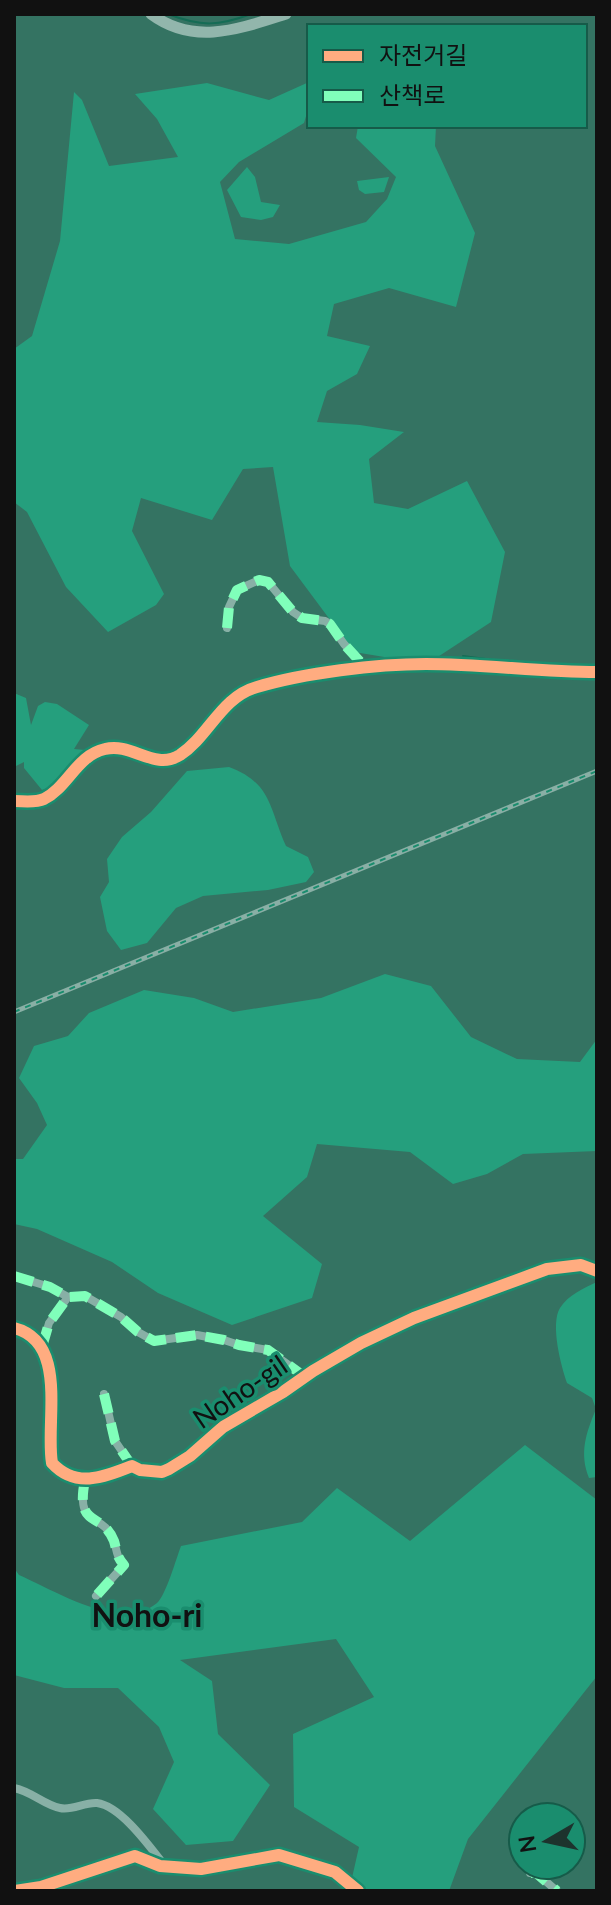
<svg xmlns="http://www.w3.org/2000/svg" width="611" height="1905" viewBox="0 0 611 1905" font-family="Lato,'Noto Sans KR',sans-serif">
<rect width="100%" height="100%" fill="#347362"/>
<!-- green -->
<g fill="#259f7d">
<polygon points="309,82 309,106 304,123 239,162 220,182 235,239 289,244 366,222 387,199 396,177 356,138 358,126 436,126 435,146 475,233 456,307 389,288 334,304 327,336 370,346 357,374 327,391 317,422 360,425 404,432 369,459 374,503 408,509 467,481 505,552 491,622 427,664 354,652 290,566 273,467 243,469 212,520 141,498 132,531 164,594 156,605 108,632 66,587 27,512 14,502 14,349 32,336 60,241 74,92 82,100 109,166 178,157 157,119 135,94 207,83 269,100"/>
<polygon points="247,167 255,177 261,202 280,205 273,217 261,220 241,217 227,190"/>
<polygon points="389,177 384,192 365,194 359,190 357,181"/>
<polygon points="14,693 26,698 31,725 38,706 45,702 57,704 89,725 74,749 85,750 57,784 42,790 24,768 24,762 14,767"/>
<path d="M229,767C272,783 269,808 286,846L308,857L314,872L306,882L268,890L203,896L176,908L147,943L121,950L107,931L100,897L109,882L107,859L122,837L151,812L187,771Z"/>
<polygon points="385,974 431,986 471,1037 517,1059 580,1062 597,1039 597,1151 523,1154 487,1174 453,1184 410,1152 317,1144 307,1177 263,1216 322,1264 312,1298 232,1325 158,1293 112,1262 37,1229 14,1224 14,1159 23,1159 47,1125 37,1103 19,1078 34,1046 68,1036 89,1013 144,990 194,998 233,1012 321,998"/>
<path d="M597,1282V1477L589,1478C579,1453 586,1433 596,1409L592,1398L567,1383C561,1366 550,1324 560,1308C568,1295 584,1288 597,1282Z"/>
<path d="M525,1445L597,1500V1676L468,1839L449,1891H349L359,1847L294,1807L293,1734L374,1697L336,1639L180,1660L212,1681L218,1734L270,1785L233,1841L186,1845L153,1809L174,1762L159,1727L118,1688H64L14,1675V1568L19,1575C54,1590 121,1633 157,1603C166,1595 176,1559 181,1546L302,1522L337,1488L410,1541Z"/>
</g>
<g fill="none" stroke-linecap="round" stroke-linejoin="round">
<!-- stream -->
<g stroke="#156c55" stroke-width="2">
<path d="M168,14C201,27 219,26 251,14"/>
<polyline points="463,656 537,666"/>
<polyline points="583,668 597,665"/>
</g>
<!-- street -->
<g stroke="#88b0a6" stroke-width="8">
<polyline points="227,628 229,607 237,590 259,580 268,582 293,612 302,618 325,621 330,624 344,644 366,668"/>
<path d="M14,801C24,801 35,803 44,799C68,787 77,755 105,749C132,742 154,771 180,755C209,736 221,697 257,687C304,673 376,664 426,664C483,664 540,672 597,672"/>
<polyline points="14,1276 50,1287 68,1297 85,1296 121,1317 138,1332 154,1341 197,1335 224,1340 239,1345 268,1350 305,1377"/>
<path d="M14,1328C69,1342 45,1422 52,1463C76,1489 104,1477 132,1466L140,1470L162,1472L169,1469L190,1456L223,1427L283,1392L313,1371L361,1343L414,1318L547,1269L581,1265L597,1271"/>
<polyline points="42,1347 49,1323 68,1297"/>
<polyline points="104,1394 115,1441 132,1466"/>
<path d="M85,1480C75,1530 102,1510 114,1541C117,1551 116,1556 124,1565L96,1596"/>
<path d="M14,1788C31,1791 44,1805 60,1808C72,1811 84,1802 97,1803C121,1806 150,1847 165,1866"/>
<polyline points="530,1873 535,1872 557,1891"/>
<polyline points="15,1891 41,1887 135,1856 160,1866 201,1869 279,1855 335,1872 358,1891"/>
</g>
<!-- secondary -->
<path stroke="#92b6ac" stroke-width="11" d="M151,14C194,46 239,29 286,14"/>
<defs>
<polyline id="rail" points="14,1012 597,771"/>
</defs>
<!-- rail casing -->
<use href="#rail" stroke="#89afa5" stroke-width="5"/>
<!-- rail -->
<use href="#rail" stroke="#1a8d6e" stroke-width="2" stroke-dasharray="6" stroke-linecap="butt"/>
<!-- quiet -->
<g stroke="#80ffba" stroke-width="10" stroke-dasharray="20 10" stroke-linecap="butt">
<polyline points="227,628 229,607 237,590 259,580 268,582 293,612 302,618 325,621 330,624 344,644 366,668"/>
<polyline points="14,1276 50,1287 68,1297 85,1296 121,1317 138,1332 154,1341 197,1335 224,1340 239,1345 268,1350 305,1377 302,1379"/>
<polyline points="42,1347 49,1323 68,1297"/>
<polyline points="104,1394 115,1441 132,1466"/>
<path d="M85,1480C75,1530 102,1510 114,1541C117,1551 116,1556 124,1565L96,1596"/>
<polyline points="530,1873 535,1872 557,1891"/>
</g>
<defs>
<g id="cycleway">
<path d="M14,801C24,801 35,803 44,799C68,787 77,755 105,749C132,742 154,771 180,755C209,736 221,697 257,687C304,673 376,664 426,664C483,664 540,672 597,672"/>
<path d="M14,1328C69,1342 45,1422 52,1463C76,1489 104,1477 132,1466L140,1470L162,1472L169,1469L190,1456L223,1427L283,1392L313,1371L361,1343L414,1318L547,1269L581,1265L597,1271"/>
<polyline points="15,1891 41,1887 135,1856 160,1866 201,1869 279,1855 335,1872 358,1891"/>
</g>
</defs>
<!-- cycleway casing -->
<use href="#cycleway" stroke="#1a8d6e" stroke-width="17"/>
<!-- cycleway -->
<use href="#cycleway" stroke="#ffac80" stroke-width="12"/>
</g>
<g text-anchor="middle" stroke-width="7" stroke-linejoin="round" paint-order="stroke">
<!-- street labels -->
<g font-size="28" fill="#111" stroke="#1a8d6e">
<text transform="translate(240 1392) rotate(-34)" y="10">Noho-gil</text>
</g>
<!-- quarter labels -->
<g font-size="32" font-weight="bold" fill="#111" stroke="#1a8d6e">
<text x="147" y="1627">Noho-ri</text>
</g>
</g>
<!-- border -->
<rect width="611" height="1905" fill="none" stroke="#111111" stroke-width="32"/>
<!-- legend -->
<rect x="307" y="24" width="280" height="104" fill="#1a8d6e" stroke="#165b49" stroke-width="2"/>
<rect x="323" y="50" width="40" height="12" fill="#ffac80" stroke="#165b49" stroke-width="2"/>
<text x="379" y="64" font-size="24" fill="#111111">자전거길</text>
<rect x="323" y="90" width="40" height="12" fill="#80ffba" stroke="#165b49" stroke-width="2"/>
<text x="379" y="104" font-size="24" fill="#111111">산책로</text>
<!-- north arrow -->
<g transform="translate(547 1841) rotate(261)"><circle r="38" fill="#1a8d6e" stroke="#165b49" stroke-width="2"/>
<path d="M0-6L14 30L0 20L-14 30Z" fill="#1d332d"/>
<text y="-12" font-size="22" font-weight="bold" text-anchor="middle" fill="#111111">N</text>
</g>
</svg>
